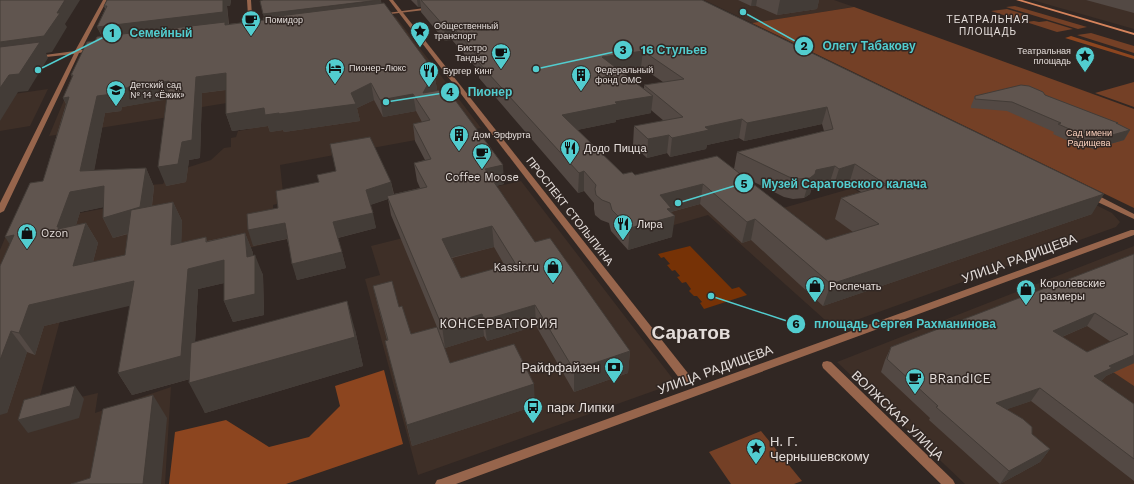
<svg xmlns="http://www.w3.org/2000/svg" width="1134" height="484" viewBox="0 0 1134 484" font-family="'Work Sans',sans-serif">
<rect width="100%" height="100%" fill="#312723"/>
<!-- built -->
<g fill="#3e2f27">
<polygon points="704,0 834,0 854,7 752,23"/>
<polygon points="1032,0 1134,0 1134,29"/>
<polygon points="392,16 396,17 481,128 280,165 284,202 273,205 273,242 221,255 70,283 37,407 98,393 95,413 171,387 165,484 0,484 0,250 10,226 112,207 116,187 163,184 166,178 186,168 211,160 224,148 231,147 231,138 236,137 238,131 250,129 248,106 227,103 171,112 169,117 49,136 67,93"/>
<polygon points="48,89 30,126 0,131 0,96"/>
<polygon points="908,111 1112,213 1120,222 1116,227 834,328 708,215 674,225 641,192 776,210 853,188 895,216"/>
<polygon points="521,181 676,383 418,475 365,279 380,275 371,246 463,223 449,197"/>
<polygon points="1134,246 1134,484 965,484 837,362"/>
</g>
<!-- green -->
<g fill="#744026">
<polygon points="1015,6 1087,27 1078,29 1006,7"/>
<polygon points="854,7 1134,109 1134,208 752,23"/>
<polygon points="1007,9 1030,16 1022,17 1027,19 1019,20 991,11"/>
<polygon points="1034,21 1039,22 1047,21 1073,29 1057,32 1026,22"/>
<polygon points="1091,33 1134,46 1134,53 1077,35"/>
<polygon points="1134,82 1134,107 1095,93"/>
<polygon points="1134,363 1134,386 1113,372"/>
<polygon points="761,431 802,481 794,484 731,484 709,452"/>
</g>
<!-- forest -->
<g fill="#8c451f">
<polygon points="1071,36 1134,56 1134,59 1065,38"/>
<polygon points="384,370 403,444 286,484 169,484 175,432 226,420 269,447 309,437 340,406 335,386"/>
</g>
<!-- water -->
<polygon fill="#763206" points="690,246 732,289 739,287 747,295 704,309 700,303 702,302 697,296 694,296 689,291 691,289 686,282 682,283 677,277 680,276 675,270 672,271 667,265 670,264 664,257 661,258 658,254"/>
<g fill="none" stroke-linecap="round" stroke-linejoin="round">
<!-- pedestrian -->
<g fill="#97654c" fill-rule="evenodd">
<polygon points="389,0 393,0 691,377 692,380 691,383 687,384 683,383"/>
<polygon points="827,361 831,362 953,480 955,484 941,484 823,368 822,365 823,362"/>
</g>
<!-- minor -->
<g fill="#97654c" fill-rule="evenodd">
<polygon points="103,0 107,0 81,50 93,49 95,50 79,53 4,211 0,213 0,203 74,54 37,58 35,57 37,56 75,51"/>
<polygon points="247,0 251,0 253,31 251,32 249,31"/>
<polygon points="432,7 433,9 382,15 380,14"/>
<polygon points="1089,194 1095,194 1134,214 1134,219 1089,198 1088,196"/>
</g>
<!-- tertiary -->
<polygon fill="#97654c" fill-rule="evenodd" points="1131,230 1134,230 1134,235 456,484 435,484 437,480 441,479"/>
<!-- secondary -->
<polygon fill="#d6845c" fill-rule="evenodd" points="1016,0 1022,0 1134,33 1134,35"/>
</g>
<!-- wall -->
<g fill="#534944" fill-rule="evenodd">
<path d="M107,0H231L230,6H227L229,24L264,20L381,0V3L434,73L437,89L435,91L504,184L496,186L535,242L630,351L628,373L574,392L536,326L487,341L484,336L445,348L438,329L450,363L535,406L412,446L385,341L387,340L378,306L373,286L399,307L411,334L437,327L391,215L388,199L370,205L376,228L338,238L346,268L297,280L287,239L253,246L278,208L391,182L394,194L420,188L417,181L414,163L425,160L415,141L413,124L422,122L416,111L383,117L374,100L357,108L360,121L284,132L283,130L270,132L268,126L232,131L226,114V90L202,93L200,158L189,160L186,182L166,186L167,99L122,107L121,111L105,113L94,170L146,168L154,187L152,206L173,202L182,221L181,243L206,237L207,241L245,233L253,253V255L263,275L264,315L233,322L224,301V283L198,289L195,342L355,330L363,366L205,413L190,379L132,395L118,373L130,305L44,326L35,355L27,352L7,413L0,266L43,181L66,104L63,98L72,77L71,75L95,41L102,36L97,27L105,9L104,6ZM103,207V218L113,238L128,234L125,255L93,262L98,243L86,223L76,225L80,212ZM494,247L505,266L461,278L452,258Z"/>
<path d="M411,0H702L1092,214L823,306L751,240L742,243L700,204L671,212L672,237L628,250L611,231L609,223L601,220L595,215L594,209V203L584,191L578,193L479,78V71L452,40L445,41L421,12V7H418ZM641,67L663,82L644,85V89L619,70ZM651,110L664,121L634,126L633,145L647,158L667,153L670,157L706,149L707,145L739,138L744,141L822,124L824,131L737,152L734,169L635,175L623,174L577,130L616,122V120L651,113ZM744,177L784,197L793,199L804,198L810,194L811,190L829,185L833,188L849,184L861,192L841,198L835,219L853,232L826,240Z"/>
<polygon points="738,0 819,0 817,9 777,15 756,6 751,6"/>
<polygon points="1086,0 1134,0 1134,13"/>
<polygon points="1045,95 1118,124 1130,130 1124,140 1093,149 1080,144 1077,145 1053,134 1054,132 1007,111 971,108 971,106 975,96"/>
<path d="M1134,254V363L1106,376L1101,381L1134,404V481L1031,401L1007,409L1032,434L1050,449L1040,462L1000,484L929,420L930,418L881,372L885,360L891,347ZM1087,326L1111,342L1087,352L1062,337Z"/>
</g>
<!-- shaded-wall -->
<g fill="#433c37">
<polygon points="65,0 80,0 65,24 67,27 52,52 46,53 48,58 28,91 18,92 0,121 0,42 57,13"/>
<polygon points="223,0 231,0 230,6 227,6 229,30 106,45 97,27"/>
<polygon points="381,0 383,12 266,26 263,14"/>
<polygon points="417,0 420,0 421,7 418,7"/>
<polygon points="752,0 757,0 756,6 751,6"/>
<polygon points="780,0 819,0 817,9 777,15"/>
<polygon points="451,25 452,40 445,41 444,26"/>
<polygon points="643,51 641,67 601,73 602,57"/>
<polygon points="433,70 434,74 434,73 437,89 426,110 423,93 431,73"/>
<polygon points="226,73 232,89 202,93 200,158 189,160 186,182 166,186 158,167 196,77"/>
<polygon points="169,81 176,98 122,107 121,111 105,113 91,188 104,186 114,205 80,212 70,245 57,227 70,192 80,171 97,96 114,90"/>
<polygon points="371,83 374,100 357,108 360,121 284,132 283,130 270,132 268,126 232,131 226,114 351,93"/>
<polygon points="413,94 416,111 383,117 380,100"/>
<polygon points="653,96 651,113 616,120 616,122 562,133 562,115 615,102"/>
<polygon points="69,97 72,115 63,98"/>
<polygon points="827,107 822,124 744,141 747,123"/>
<polygon points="742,119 739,138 707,145 706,149 670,157 672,138 705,127"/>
<polygon points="1130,130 1124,140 1093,149 1098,139"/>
<polygon points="1085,133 1080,144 1077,145 1083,135"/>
<polygon points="669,135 667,153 647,158 648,139"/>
<polygon points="855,164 849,184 833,188 839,169"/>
<polygon points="503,165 504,184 486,188 485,169"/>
<polygon points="835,166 829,185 811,190 810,194 804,198 810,178 816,170"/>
<polygon points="146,168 154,187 149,227 113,238 103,218"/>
<polygon points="584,171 584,191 578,193 579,173"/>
<polygon points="391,182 394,197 387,196 388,199 370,205 366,190"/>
<polygon points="703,184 700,204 670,212 675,216 672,237 628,250 630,228 660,195"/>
<polygon points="1104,194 1092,214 823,306 831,284"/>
<polygon points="173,202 182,221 181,265 171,245"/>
<polygon points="373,213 376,228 337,238 333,222"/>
<polygon points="755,219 751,240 742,243 747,222"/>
<polygon points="86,223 98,243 86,287 73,266"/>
<polygon points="285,223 290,238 253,246 248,230"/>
<polygon points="492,226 494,247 445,259 442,239"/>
<polygon points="245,233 253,253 255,277 247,257"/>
<polygon points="14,235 18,257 5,237"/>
<polygon points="342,252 346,268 297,280 292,264"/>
<polygon points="255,255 263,275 264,315 233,322 224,301"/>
<polygon points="224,260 233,281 198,289 193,378 132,395 118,373 188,269"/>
<polygon points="134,281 146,302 44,326 35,355 19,333 29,305"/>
<polygon points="347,301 355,330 363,366 205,413 189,383"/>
<polygon points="535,305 536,326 487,341 484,320"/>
<polygon points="1095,313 1087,326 1045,344 1053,331"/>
<polygon points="482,314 484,336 445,348 442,326"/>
<polygon points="11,331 27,352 7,413 0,415 0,360"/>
<polygon points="630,351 628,373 574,392 574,370"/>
<polygon points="1134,355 1134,363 1106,376 1102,380 1085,389 1094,376 1109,366"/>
<polygon points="534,384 535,406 412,446 407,425"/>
<polygon points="75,386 84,399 79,418 28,433 18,420"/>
<polygon points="1040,388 1031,401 988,416 996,403"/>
<polygon points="153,395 167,418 161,484 143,484"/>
<polygon points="1050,449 1040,462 1000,484 1009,471"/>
</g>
<!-- building -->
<g fill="#60554f" stroke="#433c37" fill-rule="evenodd">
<polygon points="0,0 65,0 57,13 60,13 44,36 0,42"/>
<polygon points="107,0 223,0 223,12 97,27 107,6 104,6"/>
<polygon points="263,0 379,0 263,14 260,1"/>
<path d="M421,0H702L1104,194L831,284L755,219L747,222L703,184L660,195L671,208L667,209L675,216L630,228L612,210L610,203L602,200L596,195L595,189L596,185L584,171L579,173L478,62L482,61L451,25L444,26ZM643,51L684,79L644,85L683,117L634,126L648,139L669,135L672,138L709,130L705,127L742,119L747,123L827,107L833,129L737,152L789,177L799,179L810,178L815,174L816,170L835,166L839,169L855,164L887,185L841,198L879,224L826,240L717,156L635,175L632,172L623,174L562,115L617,104L615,102L653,96L602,57Z"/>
<path d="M384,3L433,70L431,73H434L423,93L447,89L503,165L485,169L535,242L550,238L630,351L574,370L535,305L484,320L482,314L442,326L387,196L427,187L414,163L431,159L413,124L430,120L413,94L380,100L371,83L351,93L356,104L279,114V113L265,115L264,108L226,114V73L196,77L192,140L182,142L178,164L158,167L169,81L114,90L113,94L97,96L80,171L146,168L140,207L103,218L104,186L70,192L57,227H59L58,229L86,223L73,266L125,255L131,210L173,202L171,245L206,237V242L245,233L247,257L255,255V294L224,301V260L188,269L181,356L118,373L134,281L29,305L19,333L11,331L0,360V266L14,235L5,237L30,183L43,181L69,97L63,98L73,75H71L87,42L95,41L97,37L225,22V25L264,20L263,18ZM492,226L515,263L461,278L442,239Z"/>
<polygon points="40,42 19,74 9,75 0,88 0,47"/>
<polygon points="1021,85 1029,86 1043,92 1045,95 1118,123 1116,123 1130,130 1098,139 1085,133 1083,135 1058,124 1061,123 1012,102 975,99 975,96"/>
<polygon points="370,137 391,182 366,190 373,213 333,222 342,252 292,264 285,223 248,230 247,214 278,208 276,191 319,182 317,175 336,171 330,144"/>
<path d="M1134,254V355L1109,366L1112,368L1094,376L1134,404V459L1040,388L996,403L1023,419L1032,427V434L1050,449L1009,471L936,407L938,406L887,359L891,347ZM1095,313L1128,334L1087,352L1053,331Z"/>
<polygon points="392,281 399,307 402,306 411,334 437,327 450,363 514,344 534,384 407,425 385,341 388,340 373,286"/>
<polygon points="347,301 355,337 189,383 191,343"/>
<polygon points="75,386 70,406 18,420 24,400"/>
<polygon points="153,395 143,484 71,484 90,478 103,409"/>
</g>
<!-- icons -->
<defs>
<symbol id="cafe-pin" viewBox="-11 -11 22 30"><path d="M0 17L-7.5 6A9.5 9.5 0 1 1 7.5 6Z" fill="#52cdcf" stroke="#312723"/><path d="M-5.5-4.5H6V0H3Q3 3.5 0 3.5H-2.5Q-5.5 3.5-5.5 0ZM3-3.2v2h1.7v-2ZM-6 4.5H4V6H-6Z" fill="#111"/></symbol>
<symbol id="sight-pin" viewBox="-11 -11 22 30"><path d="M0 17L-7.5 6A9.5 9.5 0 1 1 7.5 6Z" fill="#52cdcf" stroke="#312723"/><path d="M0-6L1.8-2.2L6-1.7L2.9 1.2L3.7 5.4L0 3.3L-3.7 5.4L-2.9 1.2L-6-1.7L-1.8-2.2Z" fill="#111"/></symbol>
<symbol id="hotel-pin" viewBox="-11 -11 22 30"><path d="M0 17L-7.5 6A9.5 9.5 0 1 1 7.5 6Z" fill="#52cdcf" stroke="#312723"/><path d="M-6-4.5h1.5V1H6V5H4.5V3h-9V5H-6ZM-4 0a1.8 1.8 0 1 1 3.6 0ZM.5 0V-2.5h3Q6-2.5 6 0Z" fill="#111"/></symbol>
<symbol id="restaurant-pin" viewBox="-11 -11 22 30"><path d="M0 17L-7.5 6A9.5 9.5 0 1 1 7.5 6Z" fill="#52cdcf" stroke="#312723"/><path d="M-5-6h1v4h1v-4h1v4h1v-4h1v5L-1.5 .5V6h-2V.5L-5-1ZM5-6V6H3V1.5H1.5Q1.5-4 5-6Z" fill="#111"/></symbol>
<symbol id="building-pin" viewBox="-11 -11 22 30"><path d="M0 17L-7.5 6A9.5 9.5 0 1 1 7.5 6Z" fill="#52cdcf" stroke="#312723"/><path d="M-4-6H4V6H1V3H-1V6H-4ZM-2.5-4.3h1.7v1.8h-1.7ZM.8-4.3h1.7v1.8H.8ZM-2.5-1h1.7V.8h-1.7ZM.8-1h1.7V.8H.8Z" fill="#111"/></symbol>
<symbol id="school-pin" viewBox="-11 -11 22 30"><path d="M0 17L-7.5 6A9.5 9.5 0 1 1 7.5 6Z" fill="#52cdcf" stroke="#312723"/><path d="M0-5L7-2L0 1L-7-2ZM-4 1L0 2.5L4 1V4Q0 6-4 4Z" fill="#111"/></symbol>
<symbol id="shop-pin" viewBox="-11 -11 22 30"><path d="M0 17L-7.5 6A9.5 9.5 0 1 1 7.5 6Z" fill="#52cdcf" stroke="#312723"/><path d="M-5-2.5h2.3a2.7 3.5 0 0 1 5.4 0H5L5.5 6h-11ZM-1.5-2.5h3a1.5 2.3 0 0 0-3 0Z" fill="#111"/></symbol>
<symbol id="bank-pin" viewBox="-11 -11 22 30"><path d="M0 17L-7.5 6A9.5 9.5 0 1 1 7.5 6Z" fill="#52cdcf" stroke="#312723"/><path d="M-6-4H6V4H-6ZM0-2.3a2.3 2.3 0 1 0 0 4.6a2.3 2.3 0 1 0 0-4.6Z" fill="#111"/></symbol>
<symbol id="bus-pin" viewBox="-11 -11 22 30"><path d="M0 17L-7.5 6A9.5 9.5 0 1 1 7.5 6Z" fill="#52cdcf" stroke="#312723"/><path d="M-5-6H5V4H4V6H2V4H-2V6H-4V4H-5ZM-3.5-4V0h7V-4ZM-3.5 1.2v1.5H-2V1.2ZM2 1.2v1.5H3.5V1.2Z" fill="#111"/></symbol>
</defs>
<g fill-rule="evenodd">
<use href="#cafe-pin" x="240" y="9" width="22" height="30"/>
<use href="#sight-pin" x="409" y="20" width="22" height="30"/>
<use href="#cafe-pin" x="490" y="42" width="22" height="30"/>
<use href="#sight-pin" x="1074" y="45" width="22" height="30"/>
<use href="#hotel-pin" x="324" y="57" width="22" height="30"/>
<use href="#restaurant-pin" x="418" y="60" width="22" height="30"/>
<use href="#building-pin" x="570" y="64" width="22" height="30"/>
<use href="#school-pin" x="105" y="79" width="22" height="30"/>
<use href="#building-pin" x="448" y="124" width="22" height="30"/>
<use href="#restaurant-pin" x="559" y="137" width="22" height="30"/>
<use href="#cafe-pin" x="471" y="142" width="22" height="30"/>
<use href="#restaurant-pin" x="612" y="213" width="22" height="30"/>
<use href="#shop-pin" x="16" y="222" width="22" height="30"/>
<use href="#shop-pin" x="542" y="256" width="22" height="30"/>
<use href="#shop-pin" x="804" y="275" width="22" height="30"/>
<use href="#shop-pin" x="1015" y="278" width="22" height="30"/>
<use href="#bank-pin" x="603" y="356" width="22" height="30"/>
<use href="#cafe-pin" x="904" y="367" width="22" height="30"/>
<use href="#bus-pin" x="522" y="396" width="22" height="30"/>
<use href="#sight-pin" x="745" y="437" width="22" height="30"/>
</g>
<g text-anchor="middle" stroke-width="3" stroke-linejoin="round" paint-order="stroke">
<!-- far-poi labels -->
<g font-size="9" fill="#e4ddda" stroke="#312723" text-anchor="start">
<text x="265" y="23">Помидор</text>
<text x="434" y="29">Общественный<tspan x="434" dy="10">транспорт</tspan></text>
<text x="487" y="51" text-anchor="end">Бистро<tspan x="487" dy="10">Тандыр</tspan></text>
<text x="1071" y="54" text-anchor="end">Театральная<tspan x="1071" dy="10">площадь</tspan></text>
<text x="349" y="71">Пионер-Люкс</text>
<text x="595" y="73">Федеральный<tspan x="595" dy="10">фонд ОМС</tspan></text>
<text x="443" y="74">Бургер Кинг</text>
<text x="130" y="88">Детский сад<tspan x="130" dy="10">№ 14 «Ёжик»</tspan></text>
<text x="473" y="138">Дом Эрфурта</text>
</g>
<!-- far-park labels -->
<g font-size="9" fill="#fed3bf" stroke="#312723">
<text x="1089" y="136">Сад имени<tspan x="1089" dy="10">Радищева</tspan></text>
</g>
<!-- far-neighbourhood labels -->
<g font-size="10" letter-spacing="1" fill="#e4ddda" stroke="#312723">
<text x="988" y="23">ТЕАТРАЛЬНАЯ<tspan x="988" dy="12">ПЛОЩАДЬ</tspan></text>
</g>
<!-- poi labels -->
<g font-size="11" fill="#e4ddda" stroke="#312723" text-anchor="start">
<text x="584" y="152">Додо Пицца</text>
<text x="482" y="181" text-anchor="middle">Coffee Moose</text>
<text x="637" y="228">Лира</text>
<text x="41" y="237">Ozon</text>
<text x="539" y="271" text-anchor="end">Kassir.ru</text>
<text x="1040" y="287">Королевские<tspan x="1040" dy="13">размеры</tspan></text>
<text x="829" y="290">Роспечать</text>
</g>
<!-- street labels -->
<g font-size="11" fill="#e4ddda" stroke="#312723">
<text transform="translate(570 211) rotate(52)" y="4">ПРОСПЕКТ СТОЛЫПИНА</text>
</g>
<!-- neighbourhood labels -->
<g font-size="12" letter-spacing="1" fill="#e4ddda" stroke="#312723">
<text x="499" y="328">КОНСЕРВАТОРИЯ</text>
</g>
<!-- near-street labels -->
<g font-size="13" fill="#e4ddda" stroke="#312723">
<text transform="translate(1019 258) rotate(-20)" y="5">УЛИЦА РАДИЩЕВА</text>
<text transform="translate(715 369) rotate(-20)" y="5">УЛИЦА РАДИЩЕВА</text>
<text transform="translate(898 415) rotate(44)" y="5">ВОЛЖСКАЯ УЛИЦА</text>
</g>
<!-- near-poi labels -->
<g font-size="13" fill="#e4ddda" stroke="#312723" text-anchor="start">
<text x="600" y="372" text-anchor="end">Райффайзен</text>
<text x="929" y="383">BRandICE</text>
<text x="547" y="412">парк Липки</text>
<text x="770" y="446">Н. Г.<tspan x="770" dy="15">Чернышевскому</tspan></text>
</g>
<!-- town labels -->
<g font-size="19" font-weight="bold" fill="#e4ddda" stroke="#312723">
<text x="691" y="339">Саратов</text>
</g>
</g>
<!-- callouts -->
<path fill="none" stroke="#52cdcf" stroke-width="1.5" d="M38 70L112 33M743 12L804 46M536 69L623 50M386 102L450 92M678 203L744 183M711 296L796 324"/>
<g fill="#52cdcf" stroke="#312723" stroke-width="1.5">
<circle cx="38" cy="70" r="4"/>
<circle cx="743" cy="12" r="4"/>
<circle cx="536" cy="69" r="4"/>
<circle cx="386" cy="102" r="4"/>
<circle cx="678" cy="203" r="4"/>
<circle cx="711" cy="296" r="4"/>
<circle cx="112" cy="33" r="10"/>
<circle cx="804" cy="46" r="10"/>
<circle cx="623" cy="50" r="10"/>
<circle cx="450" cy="92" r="10"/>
<circle cx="744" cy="183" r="10"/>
<circle cx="796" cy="324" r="10"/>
</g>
<g font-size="12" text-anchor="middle" font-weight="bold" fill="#111">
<text x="112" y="37">1</text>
<text x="804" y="50">2</text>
<text x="623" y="54">3</text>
<text x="450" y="96">4</text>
<text x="744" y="188">5</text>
<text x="796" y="328">6</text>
</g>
<g font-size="12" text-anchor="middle" font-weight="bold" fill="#52cdcf" stroke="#312723" stroke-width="3" stroke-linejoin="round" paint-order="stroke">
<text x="161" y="37">Семейный</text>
<text x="869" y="50">Олегу Табакову</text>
<text x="674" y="54">16 Стульев</text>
<text x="490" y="96">Пионер</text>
<text x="844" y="188">Музей Саратовского калача</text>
<text x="905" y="328">площадь Сергея Рахманинова</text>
</g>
</svg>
